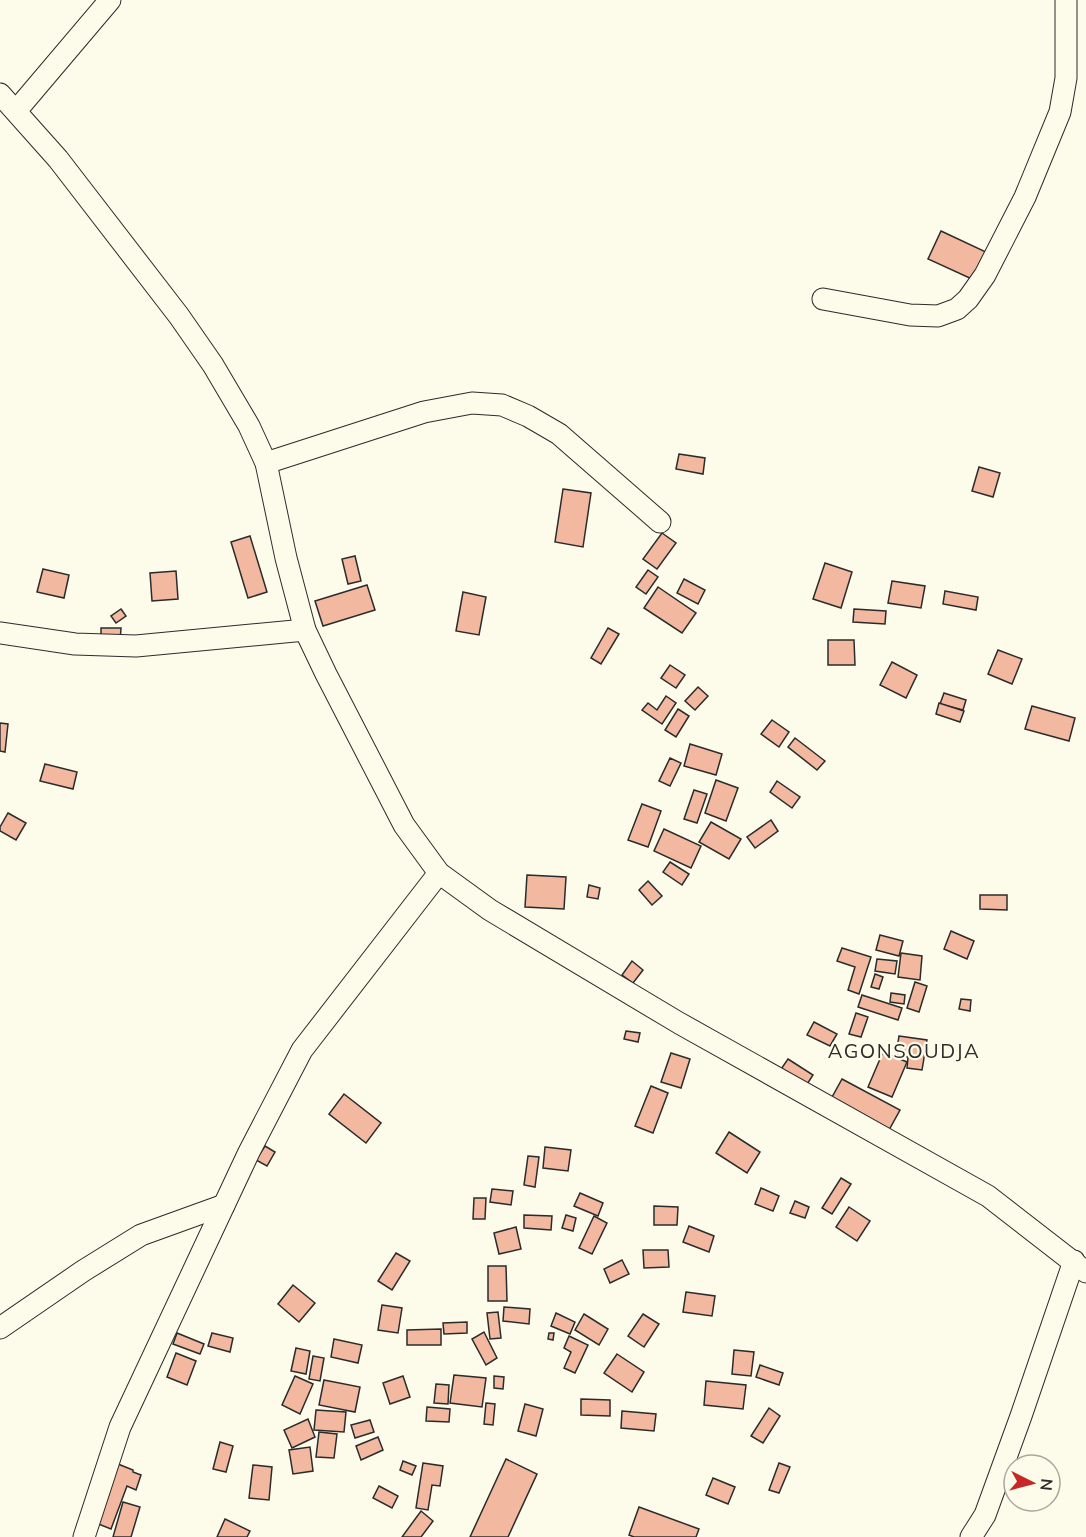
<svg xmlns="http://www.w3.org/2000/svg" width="1086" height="1537" viewBox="0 0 1086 1537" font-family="Mulish,sans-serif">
<rect width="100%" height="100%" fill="#fdfbea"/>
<!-- building -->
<g fill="#f2b8a0" stroke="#2b2b2b" stroke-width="1.5">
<polygon points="941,231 986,252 974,280 928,259"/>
<polygon points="679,454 705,458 703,474 676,469"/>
<polygon points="979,467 1000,473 993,497 972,491"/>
<polygon points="563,489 591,493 583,547 555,542"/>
<polygon points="662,533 676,543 657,569 643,559"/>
<polygon points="250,536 267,592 248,598 231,542"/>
<polygon points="355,556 361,581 348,584 342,559"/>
<polygon points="825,563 852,572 841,608 813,599"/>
<polygon points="43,569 69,575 64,598 37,592"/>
<polygon points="648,570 658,577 646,594 636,587"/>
<polygon points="176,571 178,599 152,601 150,573"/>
<polygon points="684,579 705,590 698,604 677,593"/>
<polygon points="892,581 925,586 921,608 888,603"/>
<polygon points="367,585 375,610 323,626 315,601"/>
<polygon points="658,587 696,613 682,633 644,608"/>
<polygon points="945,591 978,597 976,610 943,604"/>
<polygon points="463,592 486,597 479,635 456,631"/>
<polygon points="121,609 126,616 116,623 111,616"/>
<polygon points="854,609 886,611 885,624 853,622"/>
<polygon points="101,628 121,628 120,642 101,642"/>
<polygon points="608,628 619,634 601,664 591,658"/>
<polygon points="828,640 854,640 855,665 828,665"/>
<polygon points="998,650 1022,659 1012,684 988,674"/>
<polygon points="892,662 917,675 906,698 880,685"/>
<polygon points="670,665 685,675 676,688 661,678"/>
<polygon points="698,687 708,696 695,710 685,701"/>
<polygon points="944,693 966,700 963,710 940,704"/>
<polygon points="666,696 676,703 662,724 642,710 648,703 657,710"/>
<polygon points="939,703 964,711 960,722 936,714"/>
<polygon points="1032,706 1075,718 1069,741 1025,729"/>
<polygon points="678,709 689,716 676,737 665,730"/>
<polygon points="772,720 789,732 779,747 761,734"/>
<polygon points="0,723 8,724 5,752 0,751"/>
<polygon points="795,738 825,761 817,770 788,747"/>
<polygon points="690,744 722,754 716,775 684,766"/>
<polygon points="670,758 681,763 670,786 659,781"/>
<polygon points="45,764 77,772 73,789 40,781"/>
<polygon points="716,780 738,788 726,821 705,813"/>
<polygon points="777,781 800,797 792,808 770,792"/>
<polygon points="694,790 707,794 697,823 684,819"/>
<polygon points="642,804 661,811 648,847 628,840"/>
<polygon points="8,813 26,823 16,840 0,831 0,827"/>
<polygon points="771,820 778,831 755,848 747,837"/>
<polygon points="711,822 741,839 729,859 699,842"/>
<polygon points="664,829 701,846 691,868 654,851"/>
<polygon points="670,862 689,874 682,885 663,872"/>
<polygon points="527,875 566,877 564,909 525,907"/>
<polygon points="648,881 662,896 652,905 639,890"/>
<polygon points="589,885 600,888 598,899 587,897"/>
<polygon points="980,895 1007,895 1007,910 980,909"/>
<polygon points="951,931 974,941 967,959 944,949"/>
<polygon points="880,935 903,941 899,956 876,950"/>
<polygon points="842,948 871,957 859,994 848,990 855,967 837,961"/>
<polygon points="901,953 922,956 920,980 898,977"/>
<polygon points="877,959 897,961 895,974 875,971"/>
<polygon points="632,961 643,970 633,983 622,975"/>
<polygon points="875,974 883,977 879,989 871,987"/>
<polygon points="915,982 927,986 919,1012 907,1008"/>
<polygon points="891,993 905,995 904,1004 890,1002"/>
<polygon points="862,995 902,1008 898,1020 858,1007"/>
<polygon points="961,999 971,1000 970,1011 959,1009"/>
<polygon points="856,1013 868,1017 861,1037 849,1034"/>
<polygon points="814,1022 837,1034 830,1046 807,1035"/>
<polygon points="626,1031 640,1033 638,1042 624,1039"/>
<polygon points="899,1036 927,1040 922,1070 907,1068 908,1057 896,1055"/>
<polygon points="883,1052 907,1062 892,1097 868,1087"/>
<polygon points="671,1053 690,1059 681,1088 661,1082"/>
<polygon points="788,1059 813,1075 804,1089 779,1072"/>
<polygon points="842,1079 900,1110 889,1130 831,1099"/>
<polygon points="651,1086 668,1093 653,1133 635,1126"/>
<polygon points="344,1094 381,1123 366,1143 329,1114"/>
<polygon points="729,1132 760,1152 747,1173 716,1153"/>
<polygon points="265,1146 275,1152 267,1166 256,1160"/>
<polygon points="545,1147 571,1150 568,1171 543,1168"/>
<polygon points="528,1156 539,1157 535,1187 524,1185"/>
<polygon points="841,1178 851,1184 832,1214 822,1208"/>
<polygon points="761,1188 779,1196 773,1211 755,1204"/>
<polygon points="492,1189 513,1191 511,1205 490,1202"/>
<polygon points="580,1193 603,1203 598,1216 574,1206"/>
<polygon points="474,1198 486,1198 485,1219 473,1219"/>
<polygon points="795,1201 809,1207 805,1218 790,1213"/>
<polygon points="654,1206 678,1207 677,1225 654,1225"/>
<polygon points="849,1207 870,1221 857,1241 836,1227"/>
<polygon points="524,1215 552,1216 551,1230 524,1228"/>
<polygon points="566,1215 576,1218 573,1231 562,1228"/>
<polygon points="594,1216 607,1223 592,1254 579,1248"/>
<polygon points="689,1226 714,1236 709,1252 683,1242"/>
<polygon points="516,1227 521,1249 499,1254 494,1233"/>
<polygon points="643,1250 668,1250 669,1267 644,1268"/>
<polygon points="396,1253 410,1261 392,1290 378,1281"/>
<polygon points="622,1260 629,1274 610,1283 604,1269"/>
<polygon points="488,1266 506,1266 507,1301 488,1301"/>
<polygon points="293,1285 315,1303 299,1322 278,1304"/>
<polygon points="686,1292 715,1296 712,1316 683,1312"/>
<polygon points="382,1305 402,1308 398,1333 378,1330"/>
<polygon points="504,1307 530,1309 529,1324 503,1321"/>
<polygon points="498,1312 501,1338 490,1339 487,1313"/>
<polygon points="556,1313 575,1322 570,1334 551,1326"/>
<polygon points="584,1314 608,1329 599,1345 575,1330"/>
<polygon points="643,1314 659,1324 644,1347 628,1336"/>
<polygon points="467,1322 467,1333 444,1334 443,1323"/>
<polygon points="441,1329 441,1345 407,1345 407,1330"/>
<polygon points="484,1332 497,1358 486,1365 472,1339"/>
<polygon points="177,1333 204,1344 200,1354 173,1344"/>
<polygon points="212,1333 233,1338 230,1352 208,1346"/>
<polygon points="549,1333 554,1333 553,1340 548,1339"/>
<polygon points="569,1336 588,1345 575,1373 564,1368 571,1352 564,1348"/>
<polygon points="334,1339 362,1345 358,1363 331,1357"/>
<polygon points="296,1348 310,1351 306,1374 291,1371"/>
<polygon points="734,1350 754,1352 751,1376 732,1374"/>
<polygon points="176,1353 196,1361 187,1385 167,1377"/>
<polygon points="617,1354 644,1372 632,1392 604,1373"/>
<polygon points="313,1356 324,1358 320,1381 309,1379"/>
<polygon points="760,1365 783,1373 779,1385 756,1377"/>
<polygon points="454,1375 486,1378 482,1407 450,1403"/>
<polygon points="295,1376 313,1384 300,1414 282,1405"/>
<polygon points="403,1376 410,1397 390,1404 383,1383"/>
<polygon points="494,1376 504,1377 503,1389 494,1388"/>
<polygon points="324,1380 360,1387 355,1412 319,1405"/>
<polygon points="706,1381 746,1385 743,1409 704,1405"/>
<polygon points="436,1384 449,1385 448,1404 434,1403"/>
<polygon points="581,1399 610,1400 610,1416 581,1415"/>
<polygon points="486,1403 495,1404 493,1425 484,1424"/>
<polygon points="525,1404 543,1409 536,1436 518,1431"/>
<polygon points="427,1407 450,1409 449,1422 426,1421"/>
<polygon points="769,1408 780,1416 763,1443 751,1436"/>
<polygon points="316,1410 346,1412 344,1432 314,1430"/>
<polygon points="622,1411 656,1414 654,1431 621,1428"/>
<polygon points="308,1419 315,1437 292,1448 284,1430"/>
<polygon points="370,1420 374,1432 355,1438 351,1425"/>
<polygon points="319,1432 337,1434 334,1458 316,1457"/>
<polygon points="378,1437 383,1450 361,1460 356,1446"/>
<polygon points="220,1442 233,1446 226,1472 213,1469"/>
<polygon points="310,1447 313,1471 293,1474 289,1450"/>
<polygon points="506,1459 537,1474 508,1537 470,1537"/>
<polygon points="403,1461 416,1466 412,1475 400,1470"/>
<polygon points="423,1463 443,1466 440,1486 432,1485 428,1510 416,1508"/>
<polygon points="779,1463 790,1467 779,1493 769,1490"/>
<polygon points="118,1464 133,1470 133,1472 141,1475 136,1490 127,1486 111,1529 96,1523"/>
<polygon points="253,1465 272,1467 269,1500 249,1498"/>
<polygon points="713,1478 735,1487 728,1504 706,1495"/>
<polygon points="379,1486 398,1496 392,1508 373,1498"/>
<polygon points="123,1502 140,1507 131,1537 113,1537"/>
<polygon points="639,1507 699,1529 696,1537 634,1537 629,1535"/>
<polygon points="421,1511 433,1521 421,1537 402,1537"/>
<polygon points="225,1519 250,1531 247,1537 217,1537"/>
</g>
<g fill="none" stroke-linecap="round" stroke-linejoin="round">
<defs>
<g id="minor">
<polyline points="0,94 58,159 179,316 213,365 249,426 266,463 286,558 305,630 326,674 404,825 439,873 490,910 679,1023 988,1196 1086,1272"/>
<polyline points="16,111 110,0"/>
<polyline points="823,299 910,315 938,316 957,309 968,299 985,275 1025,197 1060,112 1066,78 1066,0"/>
<polyline points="266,463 424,412 472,403 502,405 528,416 559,434 660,522"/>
<polyline points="0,633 75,644 136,646 305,630"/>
<polyline points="0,1328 83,1271 141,1235 224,1205"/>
<polyline points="84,1537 120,1427 249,1152 302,1050 439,873"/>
<polyline points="971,1537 985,1515 1021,1416 1074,1261"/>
</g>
</defs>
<!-- minor casing -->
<use href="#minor" stroke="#2b2b2b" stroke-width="23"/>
<!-- minor -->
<use href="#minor" stroke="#fdfbea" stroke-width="21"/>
</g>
<g text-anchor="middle" stroke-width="4.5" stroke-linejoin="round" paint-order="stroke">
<!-- quarter labels -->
<g font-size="20" letter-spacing="1.5" fill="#2b2b2b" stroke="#fdfbea">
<text x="904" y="1058">AGONSOUDJA</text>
</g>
</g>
<!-- north arrow -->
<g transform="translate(1032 1483) rotate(96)"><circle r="28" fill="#fdfbea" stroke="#a9a89e" stroke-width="1.5"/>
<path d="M0-4.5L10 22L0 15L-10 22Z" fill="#c62828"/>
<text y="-9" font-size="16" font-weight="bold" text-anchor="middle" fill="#2b2b2b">N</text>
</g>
</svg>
